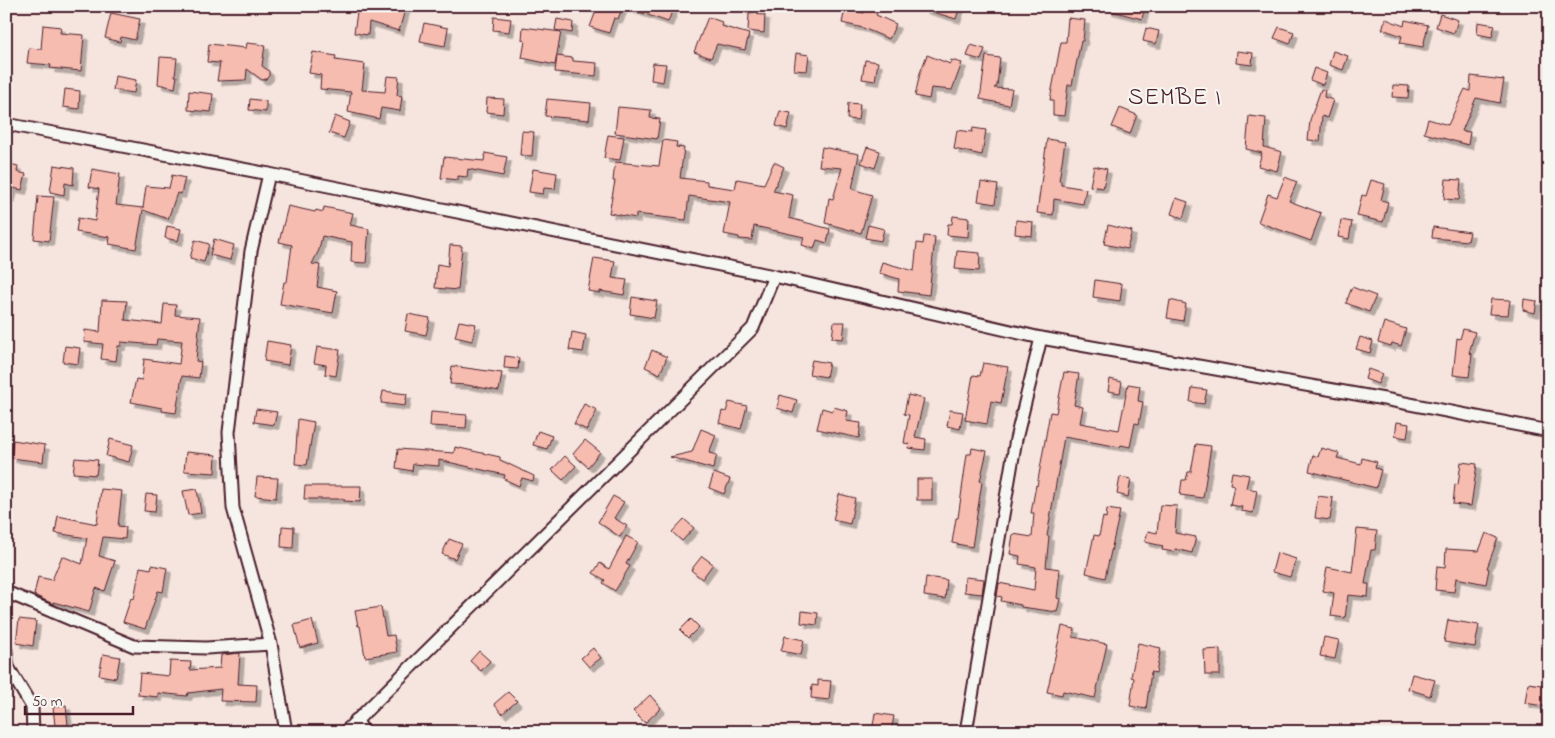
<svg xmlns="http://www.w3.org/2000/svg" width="1555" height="738" font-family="'Indie Flower',sans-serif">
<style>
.building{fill:#f7bcb0;stroke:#4a1f2b;filter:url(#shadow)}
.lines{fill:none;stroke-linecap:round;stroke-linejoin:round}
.minor-casing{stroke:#4a1f2b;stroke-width:15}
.minor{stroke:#f6f6f2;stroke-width:11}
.labels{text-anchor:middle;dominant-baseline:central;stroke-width:4;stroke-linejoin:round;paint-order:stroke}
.neighbourhood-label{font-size:24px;letter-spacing:1px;fill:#4a1f2b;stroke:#f6f6f2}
</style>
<defs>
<filter id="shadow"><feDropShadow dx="4.5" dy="4.5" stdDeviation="0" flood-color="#0004"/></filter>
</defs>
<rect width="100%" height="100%" fill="#f6e5de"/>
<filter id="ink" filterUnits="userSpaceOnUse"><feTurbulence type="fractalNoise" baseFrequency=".02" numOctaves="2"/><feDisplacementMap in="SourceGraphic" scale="10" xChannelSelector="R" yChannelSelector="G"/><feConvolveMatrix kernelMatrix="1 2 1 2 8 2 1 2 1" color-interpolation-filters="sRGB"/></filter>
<g filter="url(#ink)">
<!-- building -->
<g class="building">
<polygon points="365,6 406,6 399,31 369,22 368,35 354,33 357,12 364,12"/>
<polygon points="587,6 623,6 618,19 614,18 609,33 590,27 596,11 587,8"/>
<polygon points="628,6 674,6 668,22 628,8"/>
<polygon points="923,6 960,6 956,19 923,9"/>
<polygon points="1109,6 1145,6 1142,19 1108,10"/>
<polygon points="866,8 877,13 876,15 896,24 889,39 863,28 842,23 845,9 864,13"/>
<polygon points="111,13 140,19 135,40 121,37 120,42 105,38"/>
<polygon points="749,14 765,15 764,33 748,31"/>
<polygon points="1440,14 1458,20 1454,33 1436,27"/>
<polygon points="494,17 511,19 509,32 493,30"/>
<polygon points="708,17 722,22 721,26 749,34 745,50 717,44 711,58 694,52"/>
<polygon points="1068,18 1085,20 1083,41 1081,41 1072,85 1068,85 1064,116 1053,115 1053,100 1050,100 1061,42 1066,42"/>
<polygon points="557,19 573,22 572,33 555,30"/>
<polygon points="1386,19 1404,26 1405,20 1428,25 1423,47 1400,43 1402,36 1382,29"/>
<polygon points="1478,22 1495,25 1492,37 1477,34"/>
<polygon points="424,23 448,28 445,46 420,41"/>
<polygon points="43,25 61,27 60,33 84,35 81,71 50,68 51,65 27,63 29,48 41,49"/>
<polygon points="523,27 561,32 555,65 522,58 525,41 522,40"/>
<polygon points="1279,27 1294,32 1290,44 1274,38"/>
<polygon points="1146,28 1159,31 1156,44 1143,41"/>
<polygon points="247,43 265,45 262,66 269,71 269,76 266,79 262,80 247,69 246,80 217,81 220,63 207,62 209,44 246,48"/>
<polygon points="971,45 985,49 981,60 967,56"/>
<polygon points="1237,51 1253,53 1252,65 1236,63"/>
<polygon points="1333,51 1348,56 1343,70 1329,65"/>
<polygon points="313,52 336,56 335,60 365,64 362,90 385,92 387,76 399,77 397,95 402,96 400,111 381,108 379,119 348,112 351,92 320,89 321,75 309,73"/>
<polygon points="796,53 809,55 807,71 794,70"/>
<polygon points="927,55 950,64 951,60 962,63 952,90 931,88 929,99 915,96 920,73"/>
<polygon points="557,56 573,58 573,61 597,63 596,76 555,72"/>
<polygon points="986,56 1000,58 997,86 994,88 1012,89 1009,105 980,99"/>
<polygon points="160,57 177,58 175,76 177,76 175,88 158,84"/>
<polygon points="865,60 878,62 875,81 862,79"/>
<polygon points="653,63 666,64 663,82 651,80"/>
<polygon points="1314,68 1327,73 1323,85 1310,80"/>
<polygon points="115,76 136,80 134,93 113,90"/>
<polygon points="1471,76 1504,80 1500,103 1476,98 1462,131 1470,132 1468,145 1424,133 1428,119 1448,125 1465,89 1470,91"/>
<polygon points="1393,85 1409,86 1408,98 1392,97"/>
<polygon points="65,89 80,91 79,109 63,107"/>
<polygon points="1321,89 1325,90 1324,97 1333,100 1327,118 1322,116 1320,141 1308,140 1310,120"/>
<polygon points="189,91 213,94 211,112 188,110"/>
<polygon points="487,98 504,99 503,114 486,112"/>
<polygon points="250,99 266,101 266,112 249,110"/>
<polygon points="547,99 591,103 589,120 545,116"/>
<polygon points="848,103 860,104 858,120 847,119"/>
<polygon points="618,107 651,110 650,118 660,119 657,139 615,133"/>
<polygon points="1120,108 1137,115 1130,134 1112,127"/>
<polygon points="780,111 791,113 787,129 776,126"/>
<polygon points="335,116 350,122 344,138 329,133"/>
<polygon points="1249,116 1266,118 1264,147 1282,152 1277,171 1258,166 1262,153 1246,149"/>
<polygon points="973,128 986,130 982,155 954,149 957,130 972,132"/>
<polygon points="522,131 534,132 532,156 520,155"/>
<polygon points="608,135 624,137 620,160 604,158"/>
<polygon points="1047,139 1065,142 1059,181 1061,181 1061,185 1086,189 1083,204 1054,199 1053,215 1037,213"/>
<polygon points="663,140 677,142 676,147 684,148 680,178 707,181 707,185 735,189 737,179 764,184 774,162 784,167 773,191 793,195 789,218 830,229 827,243 817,240 814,249 802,245 804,237 754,226 752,240 739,239 739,237 724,234 730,202 689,196 686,220 636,214 636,218 609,213 615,181 613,181 615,162 659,166"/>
<polygon points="822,147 859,154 852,189 872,195 861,233 825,223 829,198 833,199 842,168 819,166"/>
<polygon points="867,147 880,151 875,168 861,163"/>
<polygon points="485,153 507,157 503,176 468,169 467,177 458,176 458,180 441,178 444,157 484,161"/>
<polygon points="6,163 18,166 17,172 26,174 22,190 13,188 10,198 6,198"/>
<polygon points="54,165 74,168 73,185 65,183 64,195 50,192"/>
<polygon points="1094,166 1107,169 1103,188 1090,186"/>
<polygon points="92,169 120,174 116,205 143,208 146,186 169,188 172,175 185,178 181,194 177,193 168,219 143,210 136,249 109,244 110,237 76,232 78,218 95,221 99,189 89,187"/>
<polygon points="533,169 557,173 555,189 544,188 543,194 529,192"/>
<polygon points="1285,177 1297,182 1289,201 1321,213 1311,241 1258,222 1268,194 1277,197"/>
<polygon points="1446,179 1461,180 1459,200 1444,199"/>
<polygon points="1371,180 1385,184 1381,200 1388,202 1383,222 1357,216 1362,195 1366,196"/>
<polygon points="981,182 998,185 995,204 978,201"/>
<polygon points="38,196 54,197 49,241 34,239"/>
<polygon points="1176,198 1188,202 1183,218 1171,214"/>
<polygon points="288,206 315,212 316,210 323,212 324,207 353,213 350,225 369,229 366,263 351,262 352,242 322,236 319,250 312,264 320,265 317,287 337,291 333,313 280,304 284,282 287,282 292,245 279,242"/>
<polygon points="953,216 969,218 968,237 947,235 948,224 952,224"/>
<polygon points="1016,220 1033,222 1032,236 1015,234"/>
<polygon points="1341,220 1352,222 1349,239 1338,237"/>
<polygon points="868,225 884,229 881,241 865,238"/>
<polygon points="1108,225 1132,231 1127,249 1104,244"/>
<polygon points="167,226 181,229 178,241 165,238"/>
<polygon points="1433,227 1470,232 1468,241 1432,238"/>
<polygon points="924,236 935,237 929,295 898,291 899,279 879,273 882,262 914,271 917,243 923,244"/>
<polygon points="214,239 234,245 230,260 210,255"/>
<polygon points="195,240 209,244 204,262 190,258"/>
<polygon points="450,245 462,246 458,290 435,288 437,264 448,266"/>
<polygon points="957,251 980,253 979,271 955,269"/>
<polygon points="594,258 615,261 612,278 627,280 624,295 600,291 600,293 588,291"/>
<polygon points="1095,280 1122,284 1120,301 1093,297"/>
<polygon points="1352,287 1376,296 1369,312 1346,303"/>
<polygon points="632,297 657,301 654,318 630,314"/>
<polygon points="1491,299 1510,300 1508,315 1489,314"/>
<polygon points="1524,299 1537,301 1535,313 1523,310"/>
<polygon points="102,300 127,301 125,320 162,324 164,304 176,305 175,315 200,317 196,361 201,362 199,378 182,376 176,413 162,411 162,408 131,402 136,379 142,380 144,359 179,364 182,341 157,339 156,345 121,342 121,346 118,346 116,361 101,359 103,344 84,342 85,330 100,332"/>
<polygon points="1170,300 1186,304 1183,321 1167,318"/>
<polygon points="408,314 430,318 426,335 405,331"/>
<polygon points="459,321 476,324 472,341 455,337"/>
<polygon points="834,322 845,322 843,339 832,338"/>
<polygon points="1384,322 1406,329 1401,346 1392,343 1391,346 1378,342"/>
<polygon points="1463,329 1475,332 1469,353 1472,354 1469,377 1453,375 1457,338 1460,339"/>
<polygon points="572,332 586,335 583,352 569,350"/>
<polygon points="1360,337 1373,341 1370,353 1356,349"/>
<polygon points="267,341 291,345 288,365 264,361"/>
<polygon points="65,346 80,348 78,364 63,362"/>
<polygon points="317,347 340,350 336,376 325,374 326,365 314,363"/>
<polygon points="652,350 667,357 660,374 645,367"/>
<polygon points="505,356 519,358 518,369 504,368"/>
<polygon points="812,360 829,363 826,377 809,374"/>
<polygon points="983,363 1008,367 1001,403 991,401 987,424 965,420 973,375 980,376"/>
<polygon points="452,366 502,373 499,391 467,385 450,384"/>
<polygon points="1368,369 1382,374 1378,384 1365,379"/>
<polygon points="1064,372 1079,374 1074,405 1083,407 1080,423 1119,430 1128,384 1140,386 1138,401 1143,402 1139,424 1135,423 1130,447 1121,445 1120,447 1064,437 1047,536 1049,536 1046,567 1060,569 1057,598 1060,599 1057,612 1021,607 1021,605 1001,601 1002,597 997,596 999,583 1034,590 1036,567 1019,564 1020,556 1010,554 1013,534 1032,537 1034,513 1031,513 1036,485 1037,486 1050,412 1056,413"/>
<polygon points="1110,379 1122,382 1120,393 1108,391"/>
<polygon points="1192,388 1207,390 1204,404 1190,402"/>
<polygon points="383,391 407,394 405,406 381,403"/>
<polygon points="780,395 797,400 793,413 777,408"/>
<polygon points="908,395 924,399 915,437 926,439 925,450 908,448 909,444 904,443 909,415 904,414"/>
<polygon points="729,402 747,406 741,429 719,423 722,411 726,412"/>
<polygon points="584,404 597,410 587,430 574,424"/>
<polygon points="834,407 848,411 846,421 861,423 859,438 817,429 822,408 832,411"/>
<polygon points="256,409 277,412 274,425 254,422"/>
<polygon points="950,410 963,412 960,429 947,426"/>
<polygon points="431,412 467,415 466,428 430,426"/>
<polygon points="298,419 314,422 307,465 295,464"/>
<polygon points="1397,422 1409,424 1407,438 1395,436"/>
<polygon points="701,429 716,435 709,453 717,455 713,469 670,457 692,452"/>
<polygon points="538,431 552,436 547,449 533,445"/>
<polygon points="110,439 133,445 129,462 106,456"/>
<polygon points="13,440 45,445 43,462 11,458"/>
<polygon points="585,440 600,452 588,467 573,454"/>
<polygon points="1196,444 1211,446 1203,498 1180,495 1182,480 1186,480 1188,472 1191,472"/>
<polygon points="455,447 500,457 500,460 534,476 533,481 522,478 519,486 504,479 505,475 439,460 439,466 413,464 412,471 396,468 398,449 454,453"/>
<polygon points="972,448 987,451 980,481 982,482 972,547 952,543 956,518 958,518 967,454 971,454"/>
<polygon points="1321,448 1339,453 1337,458 1361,464 1362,458 1377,462 1375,468 1381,470 1376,488 1309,471 1313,455 1318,457"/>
<polygon points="186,452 216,455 215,473 184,471"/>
<polygon points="565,456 576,466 563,480 552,470"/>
<polygon points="75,458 98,460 96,475 73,473"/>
<polygon points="1461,462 1477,464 1471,506 1453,504 1455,484 1458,485"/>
<polygon points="1232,472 1249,475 1246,488 1257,490 1253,513 1241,511 1242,507 1230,505 1234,485 1230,484"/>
<polygon points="714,473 730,479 724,494 709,488"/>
<polygon points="257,477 278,478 276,498 255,496"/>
<polygon points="1120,477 1131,479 1128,497 1117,494"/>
<rect x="917" y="479" width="15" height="21"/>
<polygon points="305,486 361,486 360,502 344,501 344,499 304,499"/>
<polygon points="101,489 122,491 118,526 126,527 125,539 103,537 99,556 115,561 105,591 96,588 89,612 53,602 53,604 34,595 38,577 52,580 62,556 82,564 87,538 55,533 58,516 97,524"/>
<polygon points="197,489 201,513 188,515 183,491"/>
<polygon points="146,494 157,495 155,512 144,511"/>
<polygon points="839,494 855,498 850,524 833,520"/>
<polygon points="613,496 624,502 614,518 627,526 620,537 598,522"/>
<polygon points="1318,496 1333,498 1330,520 1315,518"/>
<polygon points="1160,505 1177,506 1175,533 1196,537 1192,553 1175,549 1174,552 1162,550 1163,546 1145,542 1148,531 1157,533"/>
<polygon points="1107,509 1120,511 1105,578 1086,573 1094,535 1099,536 1103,517 1106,518"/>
<polygon points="684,519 694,528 682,541 672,532"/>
<polygon points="282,526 294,527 293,548 281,547"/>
<polygon points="1357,529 1377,531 1375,550 1371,550 1365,584 1369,584 1368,597 1348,595 1345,618 1331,616 1334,593 1323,591 1327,567 1352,572"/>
<polygon points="1486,533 1498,538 1487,568 1489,569 1486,584 1456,578 1454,592 1435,590 1437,566 1445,567 1446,549 1479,551"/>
<polygon points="626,536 638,542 626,564 630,566 615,591 603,583 605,580 593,573 600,563 609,569"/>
<polygon points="449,539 462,544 455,559 442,554"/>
<polygon points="1277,553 1296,559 1290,577 1272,572"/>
<polygon points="702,556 713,564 702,579 691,570"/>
<polygon points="152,565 167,568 163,592 158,591 145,629 123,622 131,598 134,599 140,567 151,569"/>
<polygon points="926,577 947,580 945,599 924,596"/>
<polygon points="965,577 984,579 982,594 964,592"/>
<polygon points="381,607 386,636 394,635 397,652 365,657 360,626 358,626 355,611"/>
<polygon points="802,611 818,613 817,625 801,623"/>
<polygon points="19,619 36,621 33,646 16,643"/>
<polygon points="691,619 699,627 688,638 680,630"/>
<polygon points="312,620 318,643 300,648 294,625"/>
<polygon points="1448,620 1479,625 1475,647 1444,642"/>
<polygon points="1062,626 1075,629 1073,637 1107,644 1095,698 1063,691 1062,695 1047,692"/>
<polygon points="785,636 804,640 801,655 781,651"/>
<polygon points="1324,637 1339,640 1335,659 1320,656"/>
<polygon points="1138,643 1161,648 1156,673 1151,672 1146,709 1130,706 1134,678 1131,677"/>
<polygon points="593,648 601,658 589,667 581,658"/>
<polygon points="1220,649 1220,675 1205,675 1204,650"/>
<polygon points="479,651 490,661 481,671 470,661"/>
<polygon points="240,653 238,684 257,685 256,702 220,701 221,689 188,693 187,696 158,693 158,697 138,695 140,673 169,676 170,661 191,662 190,670 220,668 221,655"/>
<polygon points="103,654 120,657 116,678 99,675"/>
<polygon points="1412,674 1435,680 1430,696 1408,689"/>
<polygon points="818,680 831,681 829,700 811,698 812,685 818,686"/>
<polygon points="1528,683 1549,686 1549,707 1525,703"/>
<polygon points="508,692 517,701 502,714 494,704"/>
<polygon points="650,695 661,708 645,723 633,711"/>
<polygon points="66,705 68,725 55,726 53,707"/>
<polygon points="875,713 894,716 891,732 872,732"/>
</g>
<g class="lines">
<defs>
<g id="minor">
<polyline points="6,124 269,174 774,276 1041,338 1384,399 1549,431"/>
<polyline points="269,174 251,251 229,432 233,508 271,644 286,732"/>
<polyline points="6,592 134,646 206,648 271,644"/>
<polyline points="6,650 8,667 32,707 33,732"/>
<polyline points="356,720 364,732"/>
<polyline points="345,732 753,328 774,276"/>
<polyline points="966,732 1016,439 1041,338"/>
</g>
</defs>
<!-- minor casing -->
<use href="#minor" class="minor-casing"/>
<!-- minor -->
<use href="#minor" class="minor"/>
</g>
</g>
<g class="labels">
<!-- neighbourhood labels -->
<g class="neighbourhood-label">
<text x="1175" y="98">SEMBE I</text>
</g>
</g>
<!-- margin -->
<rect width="1555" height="738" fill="none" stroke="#f6f6f2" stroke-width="25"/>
<rect x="12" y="12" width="1530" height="713" fill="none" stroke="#4a1f2b" stroke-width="2" filter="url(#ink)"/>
<!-- scale -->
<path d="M25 706v8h108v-8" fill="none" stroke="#4a1f2b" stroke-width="2.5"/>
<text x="32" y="706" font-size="15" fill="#4a1f2b" stroke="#f6f6f2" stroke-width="4" paint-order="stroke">50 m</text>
</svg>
